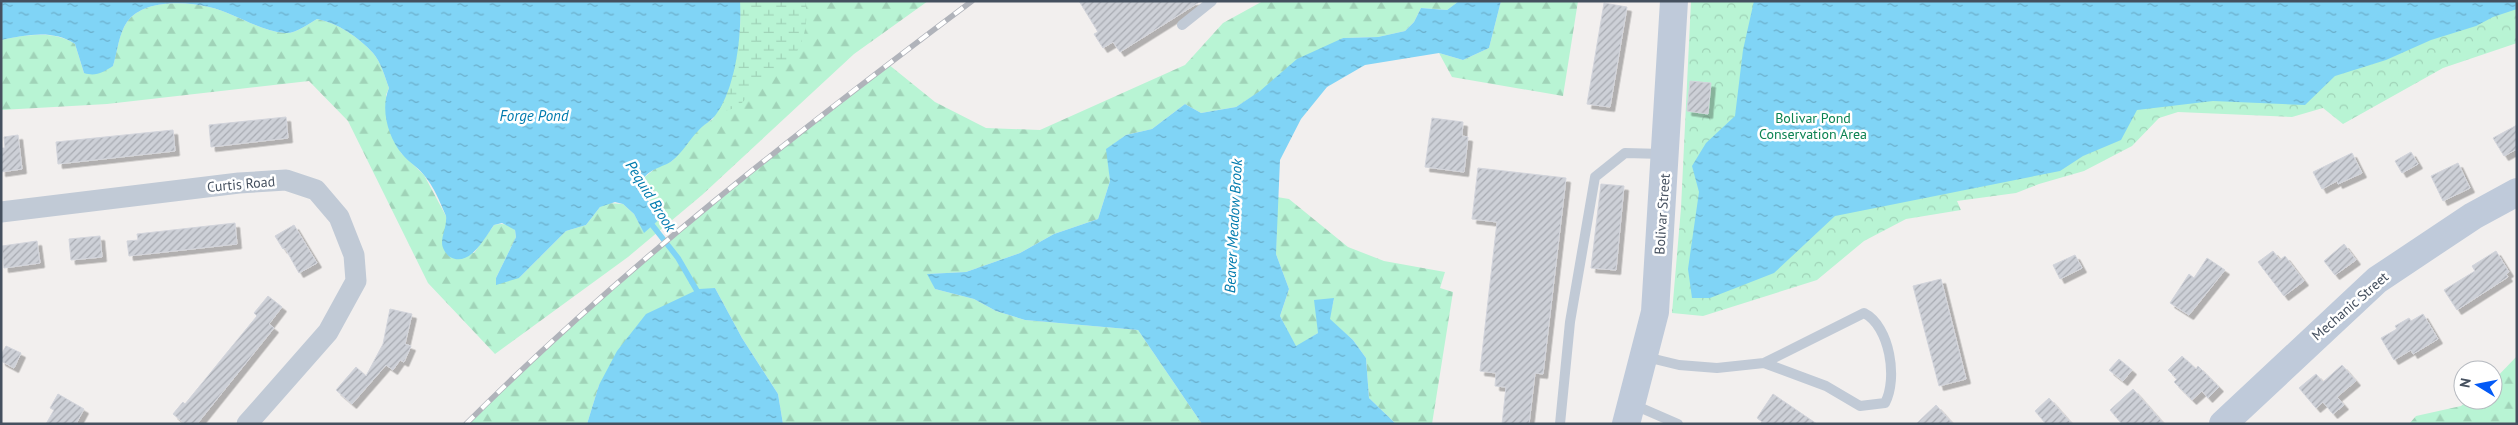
<svg xmlns="http://www.w3.org/2000/svg" width="2518" height="425" font-family="'PT Sans',sans-serif">
<style>
.forest{fill:url(#forest-firs)}
.wetland{fill:url(#wetland-marsh)}
.park{fill:url(#park-crowns)}
.water{fill:url(#water-ripples)}
.lines{fill:none;stroke-linecap:round;stroke-linejoin:round}
.stream{stroke:#80d4f6;stroke-width:5.5}
.building{fill:url(#building-hatch);stroke:#d2d4db;filter:url(#shadow)}
.lane{stroke:#c1cad6;stroke-width:10}
.street{stroke:#c1cad6;stroke-width:21}
.secondary{stroke:#bfcada;stroke-width:28}
.rail-casing{stroke:#b0b3ba;stroke-width:5.5}
.rail{stroke:#fff;stroke-width:4;stroke-dasharray:11;stroke-linecap:butt}
.labels{text-anchor:middle;dominant-baseline:central;stroke-width:5;stroke-linejoin:round;paint-order:stroke}
.park-label{font-size:14px;fill:#0c8352;stroke:#fff}
.street-label{font-size:14px;fill:#45505f;stroke:#fff}
.water-label{font-size:15px;font-style:italic;fill:#017bae;stroke:#fff}
</style>
<defs>
<pattern id="forest-firs" width="22" height="20" patternUnits="userSpaceOnUse" patternTransform="scale(1.25)"><rect width="22" height="20" fill="#b8f4d4"/><path d="M5 1l3.5 6h-7zM16 11l3.5 6h-7z" fill="#a0d3b8"/></pattern>
<pattern id="wetland-marsh" width="20" height="14" patternUnits="userSpaceOnUse" patternTransform="scale(1.25)"><rect width="20" height="14" fill="#b8f4d4"/><path d="M1 5h8M5 5V1M11 12h8M15 12V8" fill="none" stroke="#a0d3b8"/></pattern>
<pattern id="park-crowns" width="20" height="18" patternUnits="userSpaceOnUse" patternTransform="scale(1.25)"><rect width="20" height="18" fill="#b8f4d4"/><path d="M2 6a3 3 0 1 1 6 0M12 15a3 3 0 1 1 6 0" fill="none" stroke="#a0d3b8"/></pattern>
<pattern id="water-ripples" width="26" height="14" patternUnits="userSpaceOnUse" patternTransform="scale(1.25)"><rect width="26" height="14" fill="#80d4f6"/><path d="M2 4q2-2 4 0t4 0M15 11q2-2 4 0t4 0" fill="none" stroke="#6baeca"/></pattern>
<pattern id="building-hatch" width="6" height="6" patternUnits="userSpaceOnUse" patternTransform="scale(1.25)"><rect width="6" height="6" fill="#cdd0d7"/><path d="M-1 1l2-2M0 6l6-6M5 7l2-2" fill="none" stroke="#a8abb2"/></pattern>
<filter id="shadow"><feDropShadow dx="4.5" dy="4.5" stdDeviation="0" flood-color="#0004"/></filter>
</defs>
<rect width="100%" height="100%" fill="#f2efee"/>
<!-- forest -->
<g class="forest">
<path d="M 740,1 L 928,1 L 854,54 L 702,195 L 628,257 L 495,354 L 428,283 L 348,121 L 309,81 L 107,104 L 1,110 L 1,40 C 26,35 53,30 75,44 L 84,73 L 113,66 C 117,52 119,33 127,22 C 143,0 183,1 209,7 C 235,13 259,31 285,33 C 296,34 308,24 317,19 C 338,23 358,37 373,53 C 381,62 385,77 389,88 L 386,95 L 401,153 L 424,175 L 446,216 L 447,223 L 442,244 L 474,253 L 494,225 C 503,223 508,224 515,230 L 516,237 L 496,278 L 519,278 L 566,231 L 586,225 L 600,207 L 607,203 L 623,204 L 634,214 L 644,232 L 662,217 L 644,193 L 642,185 L 645,177 L 657,167 L 672,161 L 699,128 L 713,119 L 741,28 Z"/>
<polygon points="1263,1 1459,1 1447,10 1421,8 1414,22 1405,31 1378,37 1343,38 1236,107 1201,113 1185,104 1152,129 1126,135 1107,149 1110,181 1098,219 1054,234 1020,253 966,272 928,274 935,289 974,299 996,311 1025,320 1138,330 1202,424 783,424 778,394 742,338 715,288 599,385 587,424 466,424 589,308 659,248 888,64 935,102 986,128 1040,130 1185,65 1223,23"/>
<polygon points="1501,1 1578,1 1563,96 1452,77 1439,53 1463,60 1489,48"/>
<polygon points="1277,197 1289,199 1348,247 1384,261 1445,272 1440,288 1453,292 1432,424 1396,424 1369,398 1366,358 1353,340 1329,319 1334,299 1318,333 1296,347 1280,316 1289,289 1276,254"/>
<polygon points="2517,356 2517,424 2409,424 2416,416 2461,406 2468,400 2493,400 2493,381"/>
</g>
<!-- wetland -->
<path class="wetland" d="M 740,1 L 805,1 C 810,28 801,55 780,71 C 775,74 768,75 763,79 C 743,96 748,108 718,112 C 736,81 742,36 740,1 Z"/>
<!-- park -->
<polygon class="park" points="1691,1 2517,1 2517,43 2443,68 2343,124 2323,108 2292,117 2178,112 2159,118 2132,146 2084,171 2039,184 2016,193 1957,201 1961,210 1906,219 1864,241 1817,280 1703,316 1672,313 1681,208"/>
<!-- water -->
<g class="water">
<path d="M 1,1 L 740,1 C 742,33 736,86 717,113 C 712,121 704,124 698,131 C 689,140 683,152 673,160 C 664,168 643,169 642,185 C 641,196 656,209 662,217 L 644,233 L 634,214 L 623,204 L 615,202 L 600,207 L 586,225 L 566,231 L 519,278 L 496,285 L 496,278 L 516,237 L 515,230 L 502,223 L 494,225 C 485,237 470,268 450,257 C 446,254 442,248 442,243 C 442,234 447,226 446,216 C 440,202 434,187 424,175 C 418,167 408,162 402,154 C 388,137 380,109 389,88 C 385,77 381,62 373,53 C 358,37 338,23 317,19 C 308,24 296,34 285,33 C 259,31 235,13 209,7 C 183,1 143,0 127,22 C 119,33 117,53 113,66 C 103,72 96,77 84,73 L 75,44 C 53,29 26,35 1,40 Z"/>
<polygon points="1459,1 1501,1 1489,48 1463,60 1439,53 1365,65 1327,87 1301,119 1280,160 1276,254 1289,289 1280,316 1296,346 1318,333 1314,300 1334,298 1330,319 1353,340 1366,358 1369,398 1396,424 1202,424 1138,330 1025,320 996,311 974,299 935,289 927,274 966,272 1020,253 1054,234 1098,219 1110,181 1106,149 1126,135 1152,129 1185,104 1201,113 1236,107 1260,91 1297,59 1343,38 1378,37 1405,31 1414,22 1421,8 1447,10"/>
<polygon points="1754,1 2517,1 2517,9 2493,17 2476,26 2431,40 2386,60 2335,76 2305,105 2213,101 2137,110 2121,140 2083,156 2060,171 1835,216 1774,273 1710,298 1692,298 1688,269 1699,192 1692,166 1706,143 1735,116 1743,50"/>
<polygon points="715,288 742,338 778,394 783,424 587,424 599,385 617,351 646,314 699,289"/>
</g>
<g class="lines">
<!-- stream -->
<polyline class="stream" points="649,221 678,258 700,296"/>
</g>
<!-- building -->
<g class="building">
<polygon points="1079,1 1201,1 1120,52 1113,42 1103,48 1094,34 1098,32"/>
<polygon points="1604,3 1627,7 1610,107 1587,104"/>
<polygon points="1690,81 1711,83 1708,114 1687,111"/>
<polygon points="286,117 288,138 211,147 209,125"/>
<polygon points="1432,118 1463,122 1462,136 1468,137 1464,172 1425,167"/>
<polygon points="2517,125 2517,149 2504,156 2493,138"/>
<polygon points="173,130 175,151 58,164 56,142"/>
<polygon points="18,135 22,169 1,172 1,148 5,148 4,137"/>
<polygon points="2411,152 2418,164 2402,173 2395,161"/>
<polygon points="2352,153 2362,173 2338,184 2337,181 2322,189 2313,172"/>
<polygon points="2458,163 2470,188 2443,201 2431,176"/>
<polygon points="1478,168 1566,178 1543,374 1535,373 1529,424 1502,424 1506,387 1495,386 1496,373 1480,371 1497,222 1472,219"/>
<polygon points="1601,184 1624,186 1616,270 1591,268"/>
<polygon points="235,223 237,244 129,256 127,241 138,240 137,234"/>
<polygon points="294,225 317,263 299,273 285,248 283,249 275,236"/>
<polygon points="100,236 102,257 71,260 69,239"/>
<polygon points="37,241 40,263 4,268 2,246"/>
<polygon points="2344,244 2356,260 2335,275 2324,261"/>
<polygon points="2273,251 2280,260 2285,256 2304,281 2284,296 2258,262"/>
<polygon points="2496,251 2509,272 2506,274 2508,277 2457,310 2444,290 2475,271 2472,266"/>
<polygon points="2075,255 2082,268 2060,279 2053,265"/>
<polygon points="2207,258 2225,270 2189,315 2170,303 2189,274 2194,278"/>
<polygon points="1941,279 1966,379 1939,386 1913,286"/>
<polygon points="268,296 282,307 269,324 274,328 197,424 185,424 173,414 183,402 185,404 238,339 257,316 254,313"/>
<polygon points="390,309 412,314 405,344 411,346 404,362 400,360 393,370 386,365 352,404 336,390 356,367 366,376 383,344"/>
<polygon points="2423,314 2438,339 2413,354 2411,350 2394,360 2381,338 2397,329 2395,326 2409,318 2411,321"/>
<polygon points="6,346 21,353 14,368 1,361 1,355"/>
<polygon points="2182,356 2196,369 2198,366 2219,387 2208,398 2202,391 2192,400 2174,382 2177,379 2168,370"/>
<polygon points="2119,359 2132,370 2123,381 2109,370"/>
<polygon points="2342,365 2356,381 2337,397 2344,405 2333,414 2323,402 2316,408 2299,388 2316,374 2323,382"/>
<polygon points="2133,389 2164,424 2122,424 2110,410"/>
<polygon points="58,394 84,409 76,424 46,424 54,410 50,408"/>
<polygon points="1773,394 1817,424 1765,424 1757,418"/>
<polygon points="2049,398 2072,424 2046,424 2035,411"/>
<polygon points="1936,405 1953,424 1916,424"/>
</g>
<g class="lines">
<!-- lane -->
<g class="lane">
<polyline points="1182,25 1212,1"/>
<path d="M 1646,357 L 1679,365 L 1717,368 L 1764,363 L 1864,313 C 1890,326 1898,379 1885,403 L 1860,406 L 1826,386 L 1764,363"/>
<polyline points="1632,404 1678,424"/>
<polyline points="1560,424 1570,322 1595,177 1625,153 1663,154"/>
</g>
<!-- street -->
<polyline class="street" points="1,212 239,183 286,180 316,190 339,217 354,255 356,281 328,332 247,424"/>
<!-- secondary -->
<g class="secondary">
<polyline points="1626,424 1655,312 1674,1"/>
<polyline points="2223,424 2377,280 2473,216 2517,192"/>
</g>
<defs>
<path id="rail" d="M 466,424 C 622,268 796,133 972,1"/>
</defs>
<!-- rail casing -->
<use href="#rail" class="rail-casing"/>
<!-- rail -->
<use href="#rail" class="rail"/>
</g>
<g class="labels">
<!-- park labels -->
<g class="park-label">
<text x="1813" y="118">Bolivar Pond<tspan x="1813" dy="16">Conservation Area</tspan></text>
</g>
<!-- street labels -->
<g class="street-label">
<text transform="translate(241 184) rotate(-5)">Curtis Road</text>
<text transform="translate(1662 214) rotate(-86)">Bolivar Street</text>
<text transform="translate(2350 306) rotate(-41)">Mechanic Street</text>
</g>
<!-- water labels -->
<g class="water-label">
<text x="534" y="115">Forge Pond</text>
<text transform="translate(651 196) rotate(58)">Pequid Brook</text>
<text transform="translate(1233 226) rotate(-87)">Beaver Meadow Brook</text>
</g>
</g>
<!-- border -->
<rect width="2518" height="425" fill="none" stroke="#45505f" stroke-width="5"/>
<!-- north arrow -->
<g transform="translate(2478 385) rotate(280)"><circle r="24" fill="#ffffff" stroke="#b5b9bf"/>
<path d="M0-4L9 19L0 12L-9 19Z" fill="#045af6"/>
<text y="-8" font-size="14" font-weight="bold" text-anchor="middle" fill="#45505f">N</text>
</g>
</svg>
